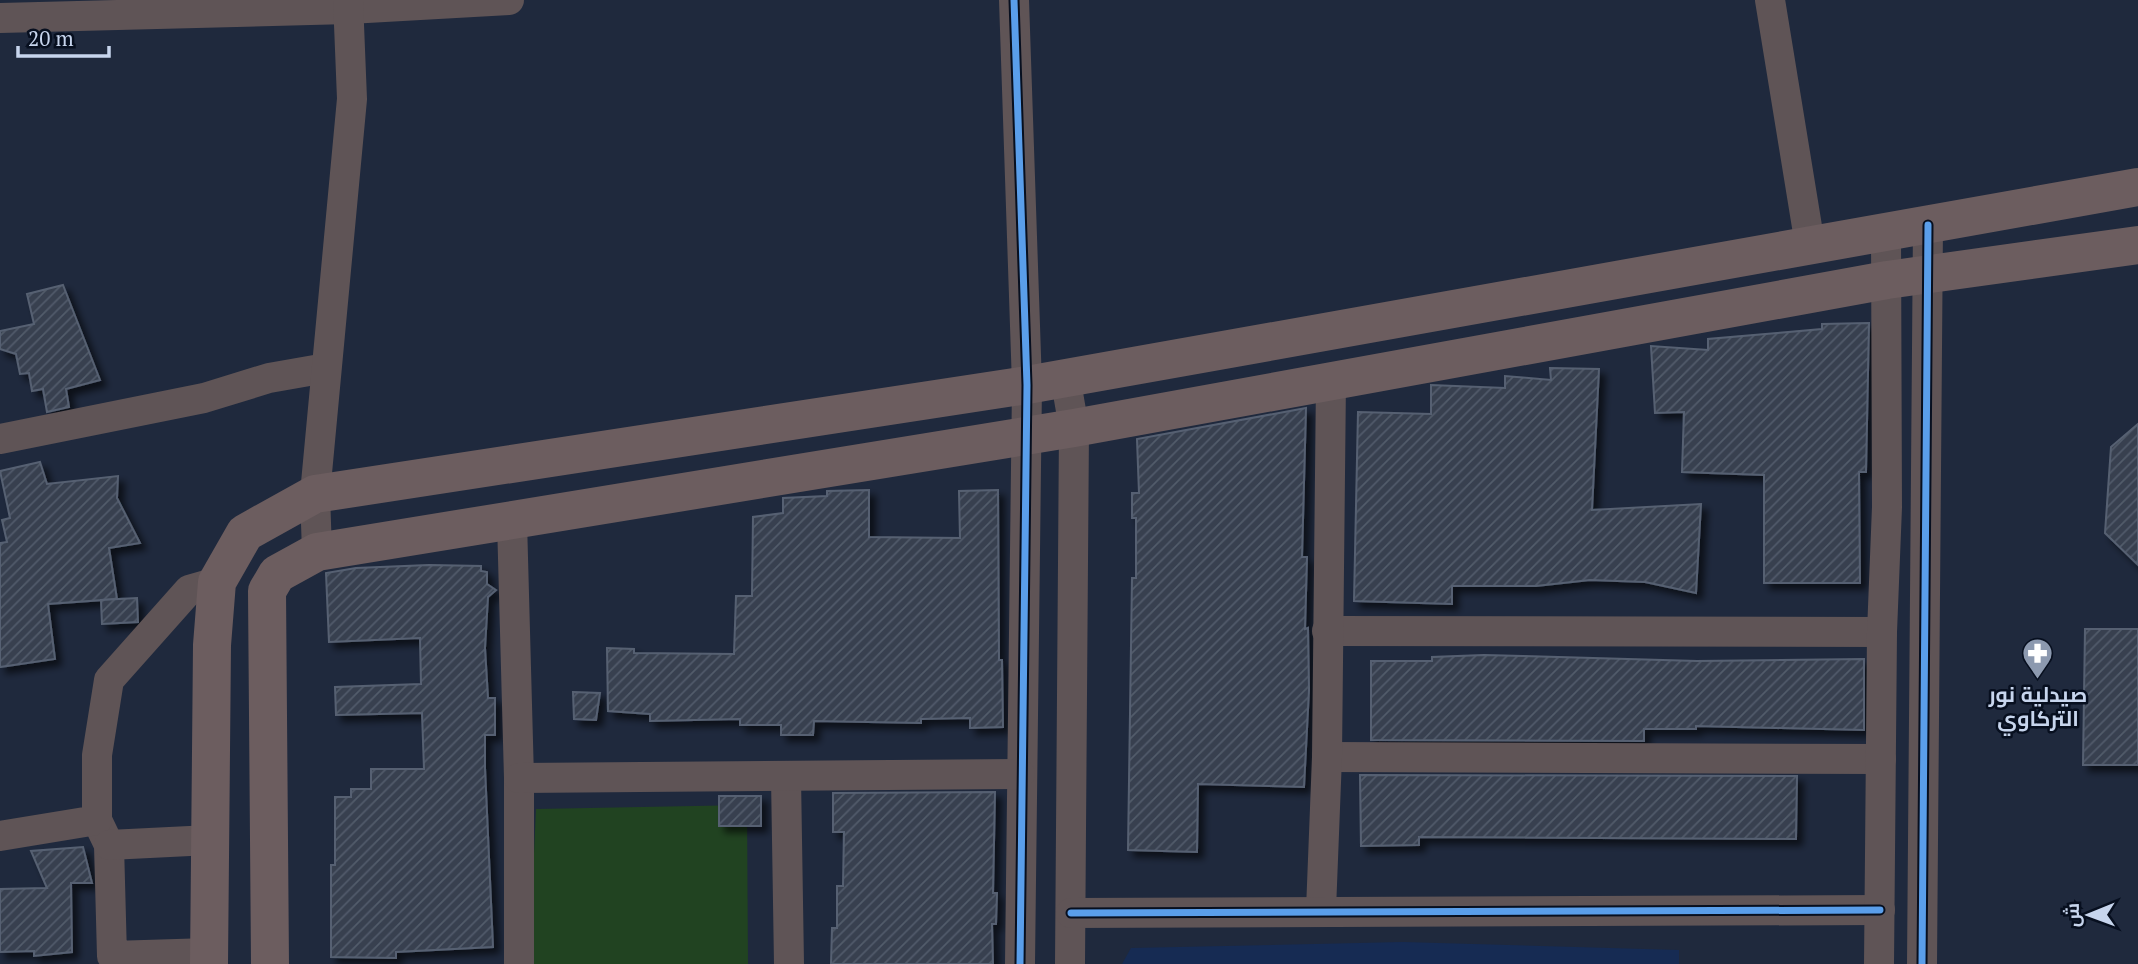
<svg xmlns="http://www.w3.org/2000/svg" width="2138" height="964" font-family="'PT Serif',Cairo,serif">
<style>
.built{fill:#162b53}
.park{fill:#214321}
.building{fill:url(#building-hatch);stroke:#576172;stroke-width:2;filter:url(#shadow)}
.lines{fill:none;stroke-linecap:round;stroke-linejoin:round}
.street{stroke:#5f5456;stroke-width:30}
.secondary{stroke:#6c5d5f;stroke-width:38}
.cycleway-casing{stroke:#070f1f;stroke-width:11}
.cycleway{stroke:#5a9eea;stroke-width:7}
.labels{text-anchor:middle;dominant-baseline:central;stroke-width:5;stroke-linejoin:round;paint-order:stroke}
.poi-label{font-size:21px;font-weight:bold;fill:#c7d5ed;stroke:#070f1f}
</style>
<defs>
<pattern id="building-hatch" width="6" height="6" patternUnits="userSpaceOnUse" patternTransform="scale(1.75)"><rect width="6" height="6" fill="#374050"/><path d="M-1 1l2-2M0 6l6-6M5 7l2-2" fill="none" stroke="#525b6a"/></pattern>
<filter id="shadow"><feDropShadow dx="6" dy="6" stdDeviation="3.5" flood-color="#0009"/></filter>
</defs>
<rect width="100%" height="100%" fill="#1f293d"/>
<!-- built -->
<polygon class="built" points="1403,942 1679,950 1679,964 1122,964 1131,948"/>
<!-- park -->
<polygon class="park" points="747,805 748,964 529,964 536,809"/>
<!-- building -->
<g class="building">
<polygon points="63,285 100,380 66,389 69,407 47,412 43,389 32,391 29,373 20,374 16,354 0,349 0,331 34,324 27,294"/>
<polygon points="1869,323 1866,472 1859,472 1860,583 1764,583 1764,475 1682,472 1684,412 1655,413 1651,346 1708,350 1708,339 1822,329 1822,324"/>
<polygon points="1550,368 1599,369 1592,510 1701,504 1696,593 1645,582 1590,580 1536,586 1452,586 1452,604 1354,601 1358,412 1431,414 1431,385 1505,388 1505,376 1551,380"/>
<polygon points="1306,408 1302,557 1307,557 1305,629 1308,628 1309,690 1304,787 1198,784 1197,852 1128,850 1132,578 1136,578 1136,518 1132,518 1132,493 1139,493 1137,439"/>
<polygon points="2138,424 2138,565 2105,533 2111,447"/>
<polygon points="40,462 47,484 118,476 117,498 140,543 109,548 117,599 48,604 55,659 0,667 0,543 7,542 2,520 10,518 0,471"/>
<polygon points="869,490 869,537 960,538 959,491 998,490 999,660 1002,660 1003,727 970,728 970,718 921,719 921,723 814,721 813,735 781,735 781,725 740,725 740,719 650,721 650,714 608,711 607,648 634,649 634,653 734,654 736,596 752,596 753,517 783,513 783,498 827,496 827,491"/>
<polygon points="429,565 481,566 481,571 487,572 487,584 496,590 488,597 485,648 488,698 495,698 495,735 485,735 485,768 493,947 396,952 396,958 331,957 331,865 335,865 335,797 351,797 351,789 371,789 371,769 424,769 422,713 336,715 335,687 421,684 420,638 329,642 326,573 356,568"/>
<polygon points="137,598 138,622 102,624 101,600"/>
<polygon points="2085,629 2138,629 2138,765 2083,765"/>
<polygon points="1484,655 1697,661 1864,659 1864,730 1696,726 1696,729 1644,729 1644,741 1371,740 1371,661 1432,661 1432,657"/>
<polygon points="573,692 600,693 596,720 574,719"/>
<polygon points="1360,775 1797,776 1796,839 1419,837 1419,845 1361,846"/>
<polygon points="995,792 993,893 997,893 996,924 992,924 993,964 831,964 832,928 837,928 837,886 843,886 844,832 833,832 833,793"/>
<rect x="719" y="796" width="42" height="30"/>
<polygon points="83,847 92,883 71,883 72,952 34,956 34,951 0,952 0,889 47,888 31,851"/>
</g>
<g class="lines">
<!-- street -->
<g class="street">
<polyline points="1014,0 1027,385 1020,964"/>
<polyline points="1770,0 1810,245"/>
<polyline points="0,18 349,9 509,0"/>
<polyline points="1065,376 1074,428 1070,964"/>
<polyline points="0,439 204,398 269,378 326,368"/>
<polyline points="512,521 519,778 519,964"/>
<polyline points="317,552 315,494 352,99 348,0"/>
<polyline points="1327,631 1882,632"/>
<polyline points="1327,757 1881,759"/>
<polyline points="786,777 789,964"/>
<polyline points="519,778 1020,774"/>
<polyline points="97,820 109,845 112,956 209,953"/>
<polyline points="0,836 97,820 97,755 109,680 189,590 217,582"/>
<polyline points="109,845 210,840"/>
<polyline points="1321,910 1327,757 1331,380"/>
<polyline points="1071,913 1880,910"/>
<polyline points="1879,964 1882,632 1887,507 1886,232"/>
<polyline points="1922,964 1928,225"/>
</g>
<!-- secondary -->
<g class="secondary">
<polyline points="209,964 212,645 217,582 245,533 315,494 1027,385 2138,187"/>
<polyline points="270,964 267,591 277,574 317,552 1074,428 1887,280 2138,245"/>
</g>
<defs>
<g id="cycleway">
<polyline points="1014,0 1027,385 1020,964"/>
<polyline points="1071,913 1880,910"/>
<polyline points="1922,964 1928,225"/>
</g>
</defs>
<!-- cycleway casing -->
<use href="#cycleway" class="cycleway-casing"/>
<!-- cycleway -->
<use href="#cycleway" class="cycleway"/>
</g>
<!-- icons -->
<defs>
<symbol id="pharmacy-pin" viewBox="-11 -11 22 30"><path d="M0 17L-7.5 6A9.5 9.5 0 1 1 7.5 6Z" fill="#8c99af" stroke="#070f1f"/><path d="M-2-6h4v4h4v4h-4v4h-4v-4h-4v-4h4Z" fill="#fff"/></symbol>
</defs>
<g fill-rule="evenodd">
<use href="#pharmacy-pin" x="2020" y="636" width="35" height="47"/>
</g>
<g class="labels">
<!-- poi labels -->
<g class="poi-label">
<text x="2038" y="694">صيدلية نور<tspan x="2038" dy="24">التركاوي</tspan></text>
</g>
</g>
<!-- north arrow -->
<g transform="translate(2089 915) rotate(269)" stroke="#070f1f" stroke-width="5" paint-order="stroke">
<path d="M0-5L12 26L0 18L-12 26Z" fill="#c7d5ed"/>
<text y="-10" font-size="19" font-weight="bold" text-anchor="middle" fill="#c7d5ed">ش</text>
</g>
<!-- scale -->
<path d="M18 46v10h91v-10" fill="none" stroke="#c7d5ed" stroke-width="3.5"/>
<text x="28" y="46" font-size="21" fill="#c7d5ed" stroke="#070f1f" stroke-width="5" paint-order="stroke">20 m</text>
</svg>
